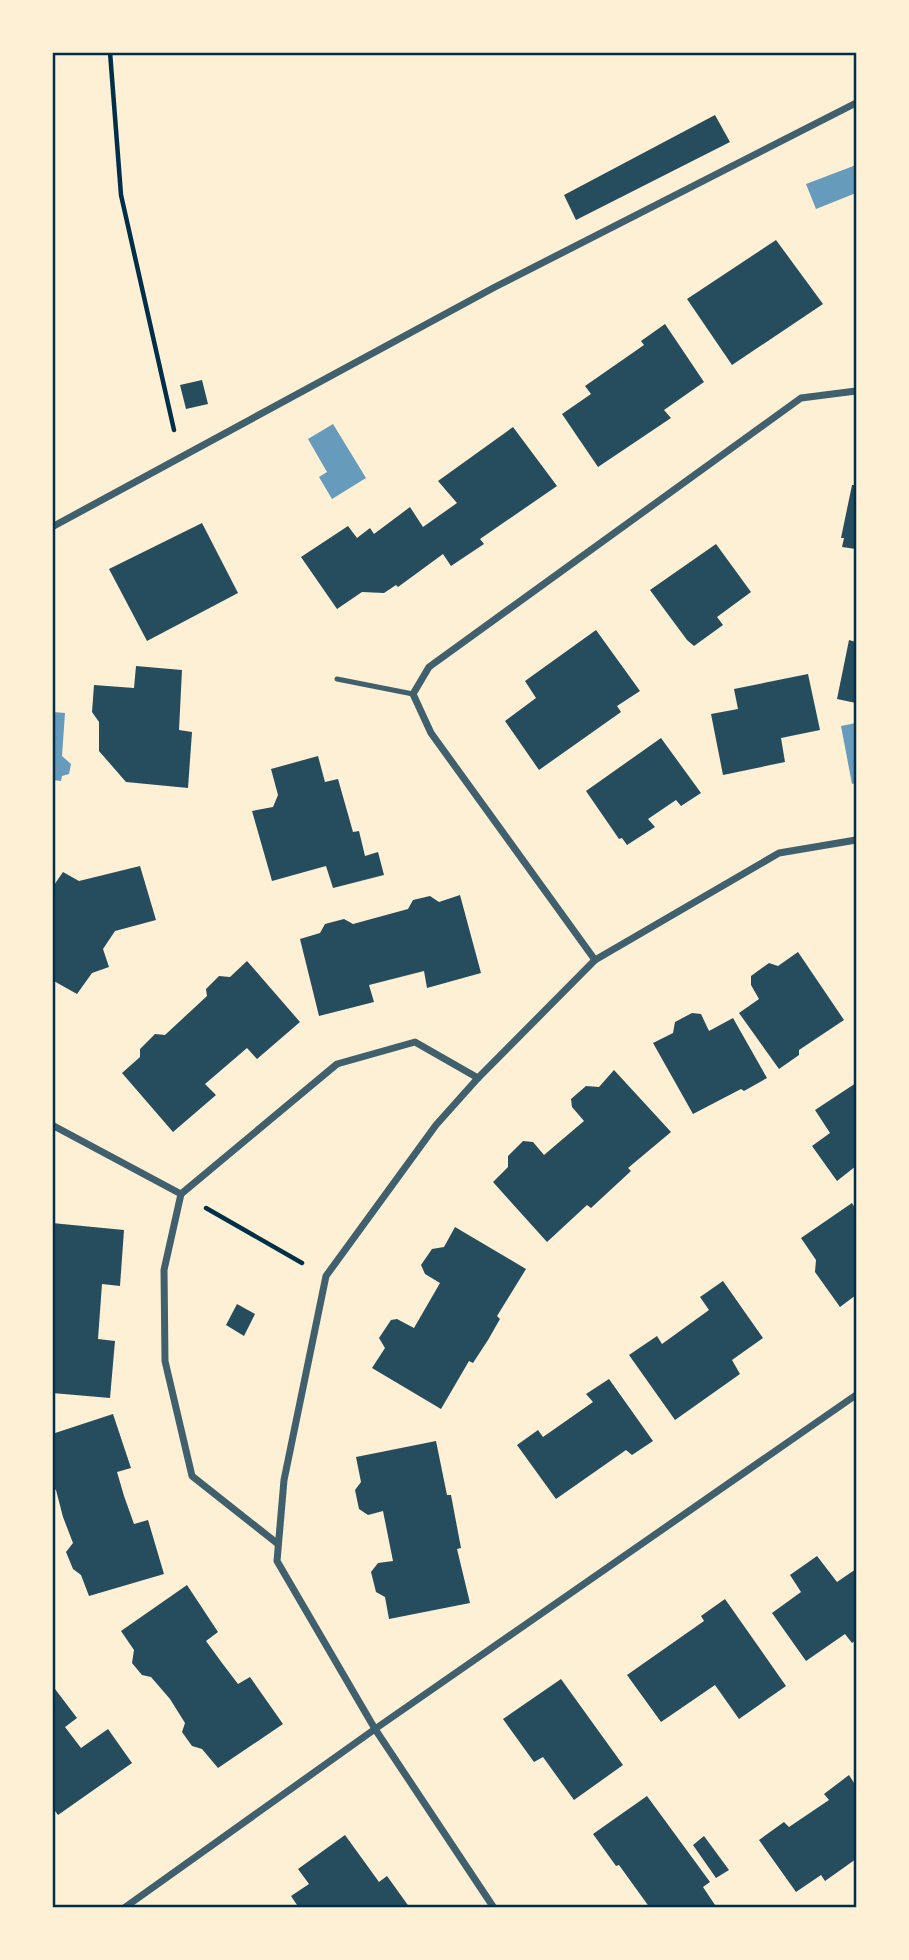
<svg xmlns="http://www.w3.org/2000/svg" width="909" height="1960" font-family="'PT Serif',serif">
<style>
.water{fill:#669bbc}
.building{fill:#264d5e}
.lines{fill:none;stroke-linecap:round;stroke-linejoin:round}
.path{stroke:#003049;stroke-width:4.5}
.service{stroke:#3f606c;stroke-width:5}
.minor{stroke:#3f606c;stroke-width:7}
.neatline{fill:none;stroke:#003049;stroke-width:2.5}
</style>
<rect width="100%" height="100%" fill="#fdf0d5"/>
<!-- water -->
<g class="water">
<polygon points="856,165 856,193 816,209 806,184"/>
<polygon points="333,424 366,478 332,499 319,477 327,472 308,439"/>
<polygon points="53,712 65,713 62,756 71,764 69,774 62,776 61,781 53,780"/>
<polygon points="856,723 856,783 852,784 841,726"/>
</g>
<!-- building -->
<g class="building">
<polygon points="715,115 730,142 576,220 564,195"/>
<polygon points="776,240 823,304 732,365 687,299"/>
<polygon points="665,324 704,382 664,410 671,418 598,467 562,414 591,394 585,386 644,345 641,341"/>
<polygon points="202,380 208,404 186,409 180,385"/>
<polygon points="513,427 557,486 480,539 484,544 451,566 443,554 398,587 396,585 384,593 362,592 337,609 301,557 348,526 357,538 370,528 374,534 410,507 423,527 457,503 438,481"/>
<polygon points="852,485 856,485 856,549 842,547 844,538 841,538"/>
<polygon points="202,523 238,593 147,641 109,569"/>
<polygon points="716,544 751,592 717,617 723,625 694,646 687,640 650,590"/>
<polygon points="596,630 640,691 617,706 621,712 539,770 505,721 536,698 525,681"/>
<polygon points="849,640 856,642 856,703 837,699"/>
<polygon points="136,666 182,670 179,730 192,732 188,788 126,782 99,751 99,722 92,712 94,685 134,688"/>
<polygon points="808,674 820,730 781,738 785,762 723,775 711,714 738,709 734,689"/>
<polygon points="661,738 701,793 681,806 676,800 648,819 655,827 627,845 622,838 619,839 586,791"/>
<polygon points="318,756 325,782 338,779 353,832 359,831 365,856 378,852 384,875 333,888 326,866 272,881 252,811 273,807 278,795 271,769"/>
<polygon points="140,866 156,920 115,931 103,949 109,967 92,973 77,994 52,980 52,888 63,872 79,881"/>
<polygon points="460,895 481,973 427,988 424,971 369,985 374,1002 319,1016 300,939 320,933 325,924 344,919 353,924 408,909 413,900 430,896 439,902"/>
<polygon points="798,952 844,1020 799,1050 799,1055 779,1069 739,1013 759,999 751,985 751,976 769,963 778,966"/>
<polygon points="247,961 300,1022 257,1059 247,1048 205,1084 216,1095 173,1132 122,1073 140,1057 140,1049 155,1034 165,1035 207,996 206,989 219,976 230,977"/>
<polygon points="692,1013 701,1014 709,1031 733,1018 767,1078 744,1091 741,1089 693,1114 653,1043 673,1033 675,1022"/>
<polygon points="614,1070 671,1132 628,1168 631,1171 591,1208 587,1205 547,1242 493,1182 508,1167 508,1156 523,1141 533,1142 544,1155 584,1121 572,1107 571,1099 586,1086 599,1087"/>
<polygon points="856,1083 856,1166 837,1181 812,1146 830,1133 815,1110"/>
<polygon points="852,1203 856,1210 856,1295 840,1307 815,1272 816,1260 801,1238"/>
<polygon points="52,1223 124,1230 120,1286 102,1284 98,1339 115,1341 110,1398 52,1393"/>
<polygon points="455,1227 526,1269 497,1316 500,1319 488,1340 473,1363 469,1361 441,1409 372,1368 385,1348 379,1338 391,1320 397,1319 414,1328 440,1283 425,1274 421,1265 432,1249 444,1247"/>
<polygon points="723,1281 763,1338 732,1360 740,1374 675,1420 629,1355 657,1336 662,1344 709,1310 700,1297"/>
<polygon points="237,1304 255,1314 244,1336 226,1325"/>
<polygon points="609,1379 653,1441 632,1455 626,1450 556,1499 517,1445 538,1430 543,1437 593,1402 586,1394"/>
<polygon points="113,1414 131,1468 117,1472 124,1496 134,1524 148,1520 164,1574 89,1596 81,1575 73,1569 66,1552 73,1543 63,1517 56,1490 52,1488 52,1434"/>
<polygon points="436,1441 447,1495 451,1495 461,1548 457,1549 470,1603 389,1619 385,1597 376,1592 371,1572 378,1563 393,1561 383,1511 368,1515 359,1509 355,1490 361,1482 356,1457"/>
<polygon points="817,1556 837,1582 856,1569 856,1640 852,1643 845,1634 806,1661 772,1613 801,1592 790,1575"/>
<polygon points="187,1585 218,1632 206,1641 222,1663 238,1684 250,1677 283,1724 218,1768 202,1749 192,1746 182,1732 185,1723 170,1699 151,1677 142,1675 132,1663 134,1650 121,1631"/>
<polygon points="725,1599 786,1686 739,1719 715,1685 661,1722 627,1675 704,1621 701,1616"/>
<polygon points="561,1679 623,1765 574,1800 543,1757 534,1762 503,1719"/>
<polygon points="52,1685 77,1718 65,1727 81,1748 108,1729 132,1763 58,1815 52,1807"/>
<polygon points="849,1775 856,1786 856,1859 825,1881 821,1875 796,1892 759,1840 784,1822 789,1827 829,1800 824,1794"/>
<polygon points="647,1796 710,1882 703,1887 717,1908 650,1908 619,1865 616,1866 593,1834"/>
<polygon points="345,1835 379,1882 387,1876 410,1908 299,1908 291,1896 309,1884 298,1869"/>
<polygon points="704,1836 729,1870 716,1878 693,1845"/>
</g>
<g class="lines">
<!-- path -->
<g class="path">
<polyline points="110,52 121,195 174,430"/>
<polyline points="206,1208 302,1263"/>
</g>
<!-- service -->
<polyline class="service" points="337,679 413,694"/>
<!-- minor -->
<g class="minor">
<polyline points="52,527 495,287 856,103"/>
<polyline points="595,960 431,733 413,694 429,667 801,398 856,391"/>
<polyline points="52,1125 181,1194"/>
<polyline points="278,1544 192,1476 165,1361 164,1270 181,1194 337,1064 415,1042 478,1078"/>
<polyline points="124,1908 375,1729 277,1561 284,1480 326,1276 436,1125 478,1078 595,960 779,853 856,840"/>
<polyline points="494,1908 375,1729 856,1395"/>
</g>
</g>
<!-- border -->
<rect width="909" height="1960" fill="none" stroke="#fdf0d5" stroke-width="108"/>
<rect x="54" y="54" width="801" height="1852" class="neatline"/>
</svg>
